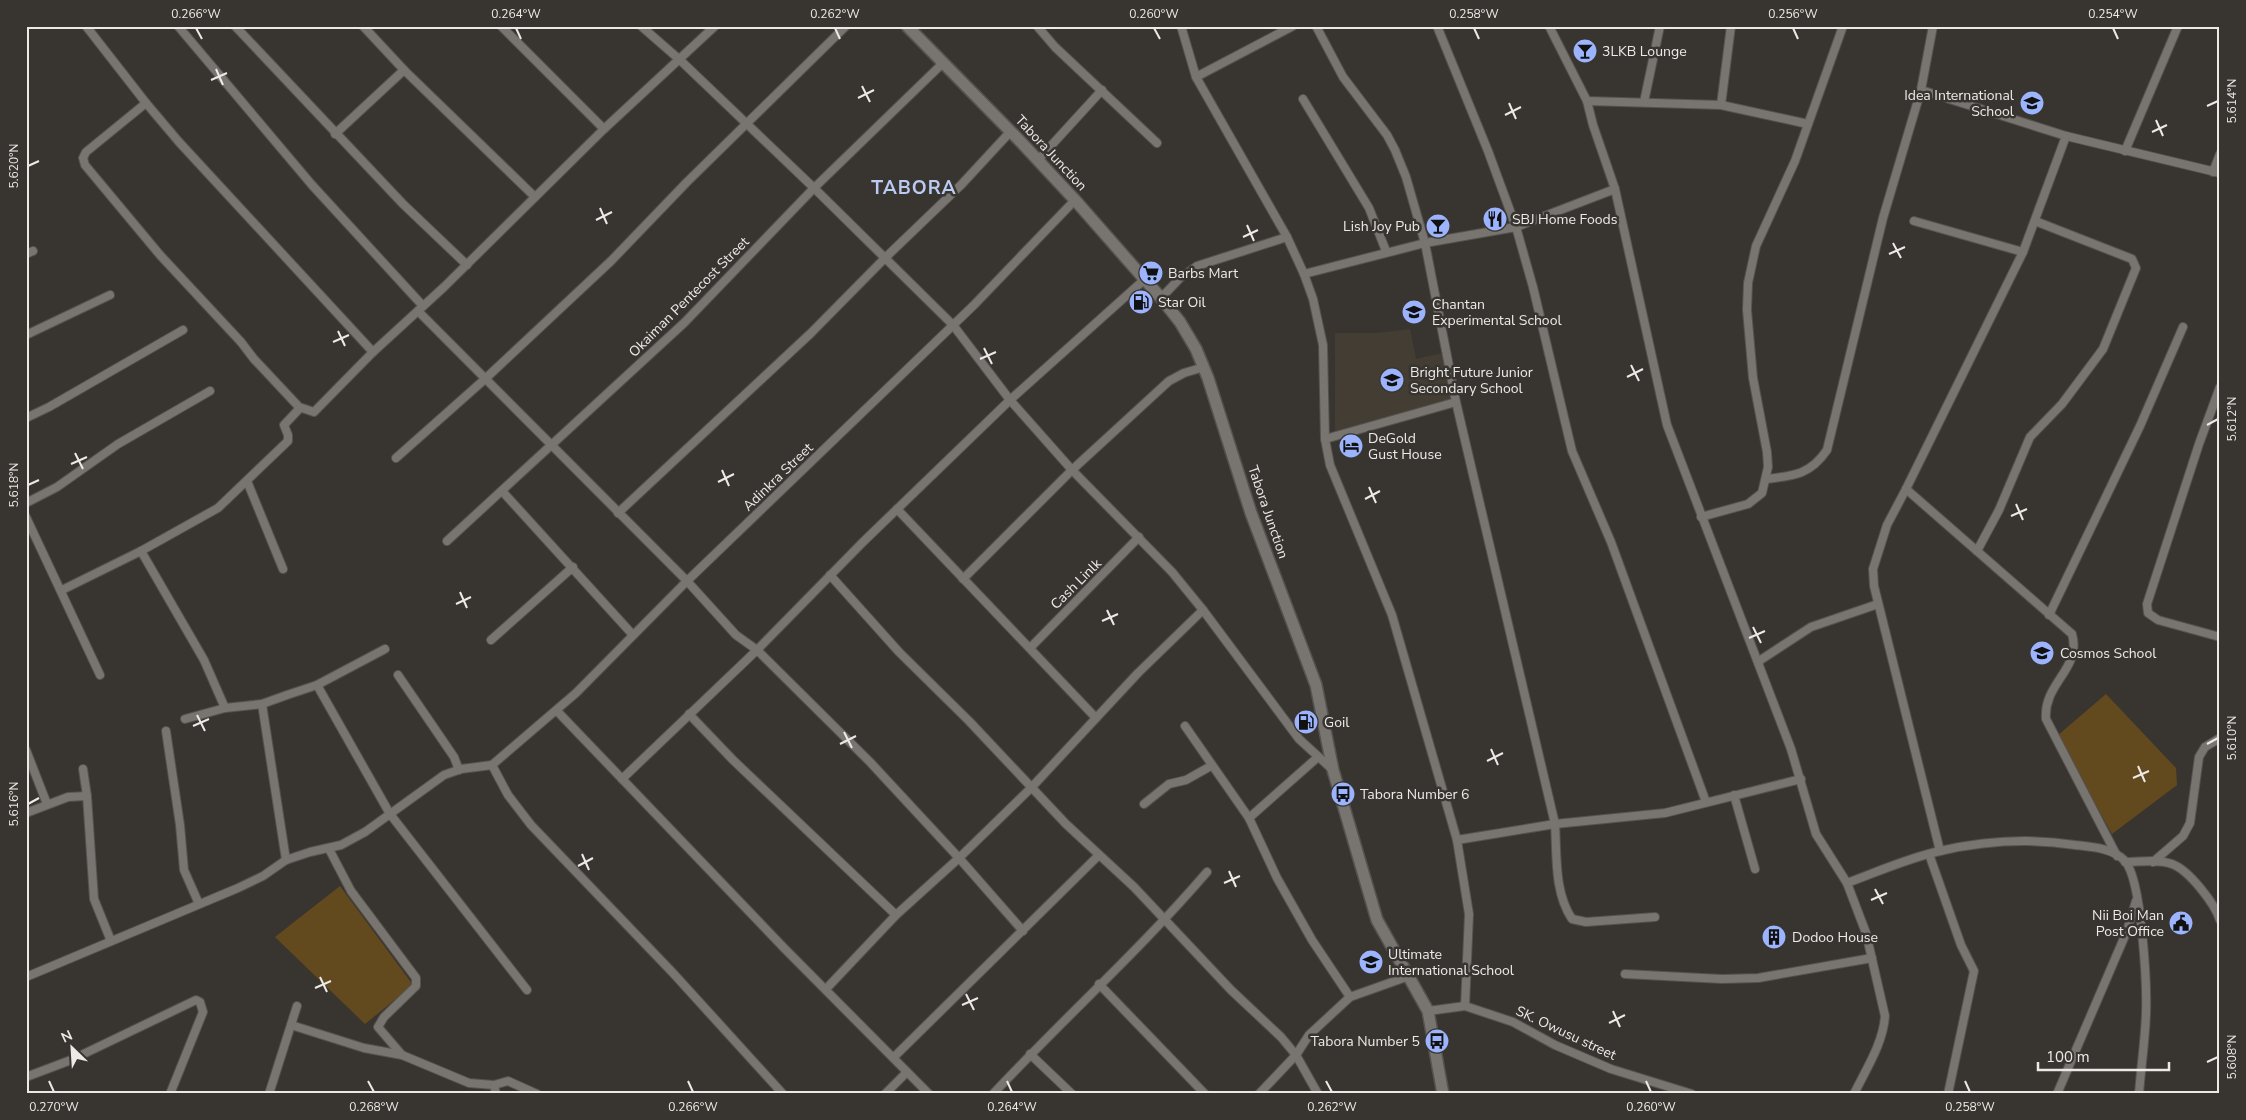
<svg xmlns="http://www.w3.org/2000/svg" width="2246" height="1120" font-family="'Nunito Sans',sans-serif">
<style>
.built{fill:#443d33}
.pitch{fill:#63491e}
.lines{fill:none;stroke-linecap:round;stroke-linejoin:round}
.street-casing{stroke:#54524f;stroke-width:10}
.secondary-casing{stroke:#54524f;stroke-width:14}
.street{stroke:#78746f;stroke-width:8}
.secondary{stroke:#78746f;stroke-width:11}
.ticks{fill:none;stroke:#eceae7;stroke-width:2}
.labels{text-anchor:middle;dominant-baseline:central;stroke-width:5;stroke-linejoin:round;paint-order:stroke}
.poi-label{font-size:14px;fill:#eceae7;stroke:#383531;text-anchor:start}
.street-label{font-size:14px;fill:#eceae7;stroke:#383531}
.district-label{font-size:19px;font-weight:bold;letter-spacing:1px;fill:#bbcaf3;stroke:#383531}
.neatline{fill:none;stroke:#eceae7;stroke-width:2}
.ticks-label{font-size:12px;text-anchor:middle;fill:#eceae7}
</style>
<rect width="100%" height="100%" fill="#383531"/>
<!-- built -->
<polygon class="built" points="1410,329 1416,359 1443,353 1453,401 1335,433 1335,333 1378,333"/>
<!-- pitch -->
<g class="pitch">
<polygon points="2106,694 2176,768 2177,785 2112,834 2057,736"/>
<polygon points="340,886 413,985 365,1024 275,937"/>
</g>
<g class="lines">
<defs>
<g id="street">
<polyline points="86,26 146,103 179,142 373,352"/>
<polyline points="178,26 312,185 423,306"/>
<polyline points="235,26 403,204 467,265"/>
<polyline points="363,26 404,70 535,197"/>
<polyline points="501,26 604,129"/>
<polyline points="641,26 680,60 814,188 953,325 1010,400 1072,470 1172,572 1203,610 1299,739 1333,770"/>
<polyline points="1037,26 1055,47 1157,143"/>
<polyline points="1181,26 1196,77 1287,237 1304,274 1313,299 1323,345 1325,439 1330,465 1392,615 1457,840"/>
<polyline points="1437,26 1488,151 1516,227 1533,287 1572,451 1611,542 1706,802"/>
<path d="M 1549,26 L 1587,101 L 1593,125 L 1615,189 L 1667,425 L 1791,749 L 1816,834 L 1847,883 L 1866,933 L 1885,1016 C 1883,1044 1866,1069 1854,1094"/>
<polyline points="1933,26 1921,90 2066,136 2220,173"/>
<polyline points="1196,77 1293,26"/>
<polyline points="1303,99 1369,208 1386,251"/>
<polyline points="1587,101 1721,105 1808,124"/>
<polyline points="1644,102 1660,26"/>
<polyline points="146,103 86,152 83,158 85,165 160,255 241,342 254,359 299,407 314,412 373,352 444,287 604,129 715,26"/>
<polyline points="1721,105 1731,26"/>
<polyline points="335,134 404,70"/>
<polyline points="2125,151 2178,26"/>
<polyline points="1038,160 1102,90"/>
<polyline points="2213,172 2220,154"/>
<path d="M 1615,189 L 1516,227 L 1425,243 L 1456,402 L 1555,824 C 1557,856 1554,892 1572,919 L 1586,922 L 1655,917"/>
<polyline points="1914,221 2023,252"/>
<polyline points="26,254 33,251"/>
<polyline points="1304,274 1425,243 1406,177 1395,150 1387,135 1343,77 1316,26"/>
<polyline points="1161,298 1180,278 1197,266 1287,237"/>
<polyline points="418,311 687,581 736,635 757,650 870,762 959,858 1023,931"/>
<polyline points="26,335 110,295"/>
<polyline points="2220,387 2199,444 2147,604 2148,613 2158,620 2220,637"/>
<polyline points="26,418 49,407 183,330"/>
<polyline points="1325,439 1456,402"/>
<polyline points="396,458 485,379 611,261 687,182 846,26"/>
<path d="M 1766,479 C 1793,476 1810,475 1827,450 L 1883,218 L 1921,90"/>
<polyline points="247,481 283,569"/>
<path d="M 1906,489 L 2072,634 C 2082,669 2043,683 2046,719 L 2117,856"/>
<polyline points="502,491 633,635"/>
<polyline points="26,503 57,487 118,444 210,391"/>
<polyline points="897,509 1096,718"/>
<polyline points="618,513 811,333 885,258 961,185 1011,131"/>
<polyline points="26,517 100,675"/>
<polyline points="1701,517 1748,504 1762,493 1768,467 1767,452 1753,378 1747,310 1748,283 1756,246 1795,161 1843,26"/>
<polyline points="447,541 684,323 814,188 943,63"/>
<polyline points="141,551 204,660 225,708"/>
<polyline points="1977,551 1999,510 2030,437 2062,404 2103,349 2136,268 2132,259 2035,221"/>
<polyline points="830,575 899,652 969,721 1066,824 1134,887 1231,990 1281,1037 1296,1055 1318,1094"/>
<polyline points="963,579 1072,470 1169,381 1184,373 1204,367"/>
<polyline points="62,590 141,551 218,508 288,441 288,435 284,425 300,408"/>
<polyline points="2049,615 2140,426 2183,327"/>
<polyline points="491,640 573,567"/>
<polyline points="1030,648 1139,537"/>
<polyline points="1759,661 1811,627 1878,604"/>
<polyline points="398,675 454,757 459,770"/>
<polyline points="317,685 390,814 527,990"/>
<polyline points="262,704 286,860"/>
<polyline points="557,711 785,949 929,1094"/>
<polyline points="689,714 733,760 896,915"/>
<polyline points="185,719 225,708 262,704 287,695 317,685 385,649"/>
<polyline points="1185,726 1249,818 1277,878 1312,940 1350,997"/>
<polyline points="166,731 180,825 184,870 199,904"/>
<polyline points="26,750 47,804"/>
<polyline points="492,765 576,693 687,581 974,305 1075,200"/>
<polyline points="492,765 508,795 531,825 673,973 783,1094"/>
<polyline points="83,769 87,796 94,899 111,941"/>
<polyline points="622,779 757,650 863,542 1010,400 1145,279"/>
<polyline points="1734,795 1755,869"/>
<polyline points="1144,804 1169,784 1186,780 1211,766"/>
<polyline points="26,813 68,797 87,796"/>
<polyline points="1249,818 1318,757"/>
<polyline points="329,849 351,891 416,978 416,986 384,1017 378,1027 402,1055"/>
<polyline points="1940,851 1874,586 1873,569 1887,525 1906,489 2023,252 2066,136"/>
<polyline points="1929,854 1961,945 1974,971 1948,1094"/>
<path d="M 2125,862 C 2140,862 2159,859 2172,864 C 2189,870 2215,904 2220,920"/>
<polyline points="2153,862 2183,836 2190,823 2199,757 2205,747 2220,738"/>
<path d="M 1847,883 C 1877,872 1908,858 1940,851 C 1984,841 2031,838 2075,845 C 2092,847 2113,848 2125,861 C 2142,880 2147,987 2146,1014 C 2145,1041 2141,1067 2139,1094"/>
<polyline points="1625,974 1722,979 1758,978 1872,958"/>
<polyline points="26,977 238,888 263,876 286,860 310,852 341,845 365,832 444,775 461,769 492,765"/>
<polyline points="1099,984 1205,1094"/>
<polyline points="826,989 896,915 959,858 1031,788 1138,673 1203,610"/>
<polyline points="1465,1006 1469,914 1457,840 1555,824 1665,813 1801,779"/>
<polyline points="1428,1011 1465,1006 1513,1022 1555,1045 1611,1069 1692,1094"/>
<polyline points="291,1025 364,1048 402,1055 469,1083 494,1085 496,1094"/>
<polyline points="1030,1054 1072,1094"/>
<polyline points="894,1057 1099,855"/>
<polyline points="26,1077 71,1060 196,1000 200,1002 203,1012 170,1094"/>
<polyline points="494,1085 508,1081 537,1094"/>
<polyline points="269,1094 297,1006"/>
<polyline points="885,1094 907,1072"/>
<path d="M 993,1094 C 1063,1019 1140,950 1207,872"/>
<polyline points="1259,1094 1296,1055 1309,1035 1350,997 1409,976"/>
<polyline points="2057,1094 2127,931 2136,901"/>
</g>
<polyline id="secondary" points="907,26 1019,140 1075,200 1161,298 1180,322 1196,349 1208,378 1251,513 1316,685 1333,770 1377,920 1428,1011 1443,1094"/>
</defs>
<!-- street casing -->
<use href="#street" class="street-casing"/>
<!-- secondary casing -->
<use href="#secondary" class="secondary-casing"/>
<!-- street -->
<use href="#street" class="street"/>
<!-- secondary -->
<use href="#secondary" class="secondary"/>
</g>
<!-- ticks -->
<path class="ticks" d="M 196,28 L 202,39M 516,28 L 521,39M 835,28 L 840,39M 1154,28 L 1160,39M 1474,28 L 1479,39M 1793,28 L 1798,39M 2113,28 L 2118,39M 216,69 L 223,85M 211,80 L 227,73M 862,86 L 870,102M 858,98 L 874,90M 1509,103 L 1516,119M 2207,106 L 2218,101M 1505,115 L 1521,107M 2156,120 L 2163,136M 2152,132 L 2167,125M 28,166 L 39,161M 600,208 L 607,224M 596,220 L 612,212M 1247,225 L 1254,241M 1243,237 L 1258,230M 1893,243 L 1901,258M 1889,254 L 1905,247M 338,331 L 345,346M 333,342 L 349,335M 984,348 L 992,364M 980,359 L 996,352M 1631,365 L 1639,381M 1627,377 L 1643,369M 2207,425 L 2218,419M 75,453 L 83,469M 71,464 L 87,457M 722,470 L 729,486M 718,482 L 734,474M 28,485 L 39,480M 1369,487 L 1376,503M 1365,499 L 1380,491M 2016,504 L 2023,520M 2011,516 L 2027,509M 460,592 L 467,608M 456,604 L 471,597M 1107,610 L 1114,625M 1102,621 L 1118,614M 1753,627 L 1761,643M 1749,638 L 1765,631M 197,715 L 205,731M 193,726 L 209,719M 844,732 L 852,748M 840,744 L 856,736M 2207,744 L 2218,738M 1491,749 L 1498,765M 1487,761 L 1503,753M 2138,766 L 2145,782M 2133,778 L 2149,771M 28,804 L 39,798M 582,854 L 589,870M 578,866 L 593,858M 1229,871 L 1236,887M 1224,883 L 1240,876M 1875,889 L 1883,904M 1871,900 L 1887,893M 320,977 L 327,992M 315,988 L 331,981M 966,994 L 974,1010M 962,1005 L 978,998M 1613,1011 L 1620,1027M 1609,1023 L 1625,1015M 2207,1062 L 2218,1057M 49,1081 L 54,1092M 368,1081 L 374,1092M 688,1081 L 693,1092M 1007,1081 L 1012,1092M 1326,1081 L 1332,1092M 1646,1081 L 1651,1092M 1965,1081 L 1970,1092"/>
<!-- icons -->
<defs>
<symbol id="bar-disc" viewBox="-11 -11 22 22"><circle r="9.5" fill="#9cb4fd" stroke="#383531"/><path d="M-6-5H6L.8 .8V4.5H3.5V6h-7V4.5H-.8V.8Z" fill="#111"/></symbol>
<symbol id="school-disc" viewBox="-11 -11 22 22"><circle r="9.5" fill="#9cb4fd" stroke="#383531"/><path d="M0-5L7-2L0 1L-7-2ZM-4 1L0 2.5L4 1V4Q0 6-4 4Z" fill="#111"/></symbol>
<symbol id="restaurant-disc" viewBox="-11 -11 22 22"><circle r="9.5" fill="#9cb4fd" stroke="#383531"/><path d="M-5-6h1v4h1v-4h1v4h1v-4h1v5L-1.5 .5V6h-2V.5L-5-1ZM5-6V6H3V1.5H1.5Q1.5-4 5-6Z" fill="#111"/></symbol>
<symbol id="supermarket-disc" viewBox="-11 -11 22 22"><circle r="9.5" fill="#9cb4fd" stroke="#383531"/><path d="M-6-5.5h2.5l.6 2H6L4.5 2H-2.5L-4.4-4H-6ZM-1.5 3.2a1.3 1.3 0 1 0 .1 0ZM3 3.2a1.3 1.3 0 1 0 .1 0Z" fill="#111"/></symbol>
<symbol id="fuel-disc" viewBox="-11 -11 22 22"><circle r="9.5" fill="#9cb4fd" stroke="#383531"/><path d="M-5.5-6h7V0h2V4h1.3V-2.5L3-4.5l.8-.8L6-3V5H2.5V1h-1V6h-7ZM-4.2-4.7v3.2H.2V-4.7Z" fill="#111"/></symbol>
<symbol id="hotel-disc" viewBox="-11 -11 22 22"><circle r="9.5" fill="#9cb4fd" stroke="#383531"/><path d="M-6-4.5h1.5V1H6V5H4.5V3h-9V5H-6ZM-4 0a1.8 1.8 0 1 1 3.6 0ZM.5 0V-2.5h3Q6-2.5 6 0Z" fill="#111"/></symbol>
<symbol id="bus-disc" viewBox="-11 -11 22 22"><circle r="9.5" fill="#9cb4fd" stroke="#383531"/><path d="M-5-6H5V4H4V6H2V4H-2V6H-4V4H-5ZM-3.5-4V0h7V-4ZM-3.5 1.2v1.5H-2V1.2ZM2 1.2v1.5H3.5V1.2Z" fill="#111"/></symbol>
<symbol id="civic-disc" viewBox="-11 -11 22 22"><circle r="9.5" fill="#9cb4fd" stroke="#383531"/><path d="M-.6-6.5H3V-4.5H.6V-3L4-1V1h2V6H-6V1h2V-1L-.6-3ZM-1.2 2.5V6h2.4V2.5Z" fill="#111"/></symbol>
<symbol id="building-disc" viewBox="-11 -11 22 22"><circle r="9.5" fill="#9cb4fd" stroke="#383531"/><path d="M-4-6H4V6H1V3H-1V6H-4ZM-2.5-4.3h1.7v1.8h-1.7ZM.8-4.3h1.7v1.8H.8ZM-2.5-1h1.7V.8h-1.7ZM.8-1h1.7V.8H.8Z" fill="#111"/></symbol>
</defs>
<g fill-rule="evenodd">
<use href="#bar-disc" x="1571" y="37" width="28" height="28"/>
<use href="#school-disc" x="2018" y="89" width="28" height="28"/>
<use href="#restaurant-disc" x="1481" y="205" width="28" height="28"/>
<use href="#bar-disc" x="1424" y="212" width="28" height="28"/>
<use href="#supermarket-disc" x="1137" y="259" width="28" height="28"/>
<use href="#fuel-disc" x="1127" y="288" width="28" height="28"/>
<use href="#school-disc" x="1400" y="298" width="28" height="28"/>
<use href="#school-disc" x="1378" y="366" width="28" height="28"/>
<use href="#hotel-disc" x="1337" y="432" width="28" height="28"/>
<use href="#school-disc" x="2028" y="639" width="28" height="28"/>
<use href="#fuel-disc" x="1292" y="708" width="28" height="28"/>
<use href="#bus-disc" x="1329" y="780" width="28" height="28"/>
<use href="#civic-disc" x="2167" y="909" width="28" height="28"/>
<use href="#building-disc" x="1760" y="923" width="28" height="28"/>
<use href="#school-disc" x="1357" y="948" width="28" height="28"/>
<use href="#bus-disc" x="1423" y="1027" width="28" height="28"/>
</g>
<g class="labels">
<!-- poi labels -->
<g class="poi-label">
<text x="1602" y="51">3LKB Lounge</text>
<text x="2014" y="95" text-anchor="end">Idea International<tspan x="2014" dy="16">School</tspan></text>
<text x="1512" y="219">SBJ Home Foods</text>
<text x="1420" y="226" text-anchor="end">Lish Joy Pub</text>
<text x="1168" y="273">Barbs Mart</text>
<text x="1158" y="302">Star Oil</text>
<text x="1432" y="304">Chantan<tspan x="1432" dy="16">Experimental School</tspan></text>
<text x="1410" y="372">Bright Future Junior<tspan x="1410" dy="16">Secondary School</tspan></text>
<text x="1368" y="438">DeGold<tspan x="1368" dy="16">Gust House</tspan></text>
<text x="2060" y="653">Cosmos School</text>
<text x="1324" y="722">Goil</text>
<text x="1360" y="794">Tabora Number 6</text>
<text x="2164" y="915" text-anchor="end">Nii Boi Man<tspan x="2164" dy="16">Post Office</tspan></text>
<text x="1792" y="937">Dodoo House</text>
<text x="1388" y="954">Ultimate<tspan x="1388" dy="16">International School</tspan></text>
<text x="1420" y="1041" text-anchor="end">Tabora Number 5</text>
</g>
<!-- street labels -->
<g class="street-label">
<text transform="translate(1051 153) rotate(47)">Tabora Junction</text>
<text transform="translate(689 297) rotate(-45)">Okaiman Pentecost Street</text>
<text transform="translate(778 477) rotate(-44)">Adinkra Street</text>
<text transform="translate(1268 512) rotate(71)">Tabora Junction</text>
<text transform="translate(1076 584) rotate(-45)">Cash Linlk</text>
<text transform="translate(1566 1033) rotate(25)">SK. Owusu street</text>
</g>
<!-- district labels -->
<g class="district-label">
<text x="914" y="188">TABORA</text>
</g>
</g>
<!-- border -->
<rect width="2246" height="1120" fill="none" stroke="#383531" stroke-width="55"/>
<!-- north arrow -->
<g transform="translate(72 1048) rotate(335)" stroke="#383531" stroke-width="4" paint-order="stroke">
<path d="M0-4L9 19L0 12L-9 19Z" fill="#eceae7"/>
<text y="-8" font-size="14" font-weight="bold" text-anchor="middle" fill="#eceae7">N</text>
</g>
<!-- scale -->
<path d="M2038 1062v8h131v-8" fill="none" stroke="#eceae7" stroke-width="2.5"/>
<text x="2046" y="1062" font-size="15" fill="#eceae7" stroke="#383531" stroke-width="4" paint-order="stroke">100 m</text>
<rect x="28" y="28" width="2190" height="1064" class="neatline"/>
<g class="ticks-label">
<text x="196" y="18">0.266°W</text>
<text x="516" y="18">0.264°W</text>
<text x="835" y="18">0.262°W</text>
<text x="1154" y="18">0.260°W</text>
<text x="1474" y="18">0.258°W</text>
<text x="1793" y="18">0.256°W</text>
<text x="2113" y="18">0.254°W</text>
<text transform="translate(2232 101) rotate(-90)" y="4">5.614°N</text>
<text transform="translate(14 166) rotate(-90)" y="4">5.620°N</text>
<text transform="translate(2232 419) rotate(-90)" y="4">5.612°N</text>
<text transform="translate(14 485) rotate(-90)" y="4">5.618°N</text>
<text transform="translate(2232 738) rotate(-90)" y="4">5.610°N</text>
<text transform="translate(14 804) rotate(-90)" y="4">5.616°N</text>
<text transform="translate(2232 1057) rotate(-90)" y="4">5.608°N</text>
<text x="54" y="1111">0.270°W</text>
<text x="374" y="1111">0.268°W</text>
<text x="693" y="1111">0.266°W</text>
<text x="1012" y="1111">0.264°W</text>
<text x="1332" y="1111">0.262°W</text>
<text x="1651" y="1111">0.260°W</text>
<text x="1970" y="1111">0.258°W</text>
</g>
</svg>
